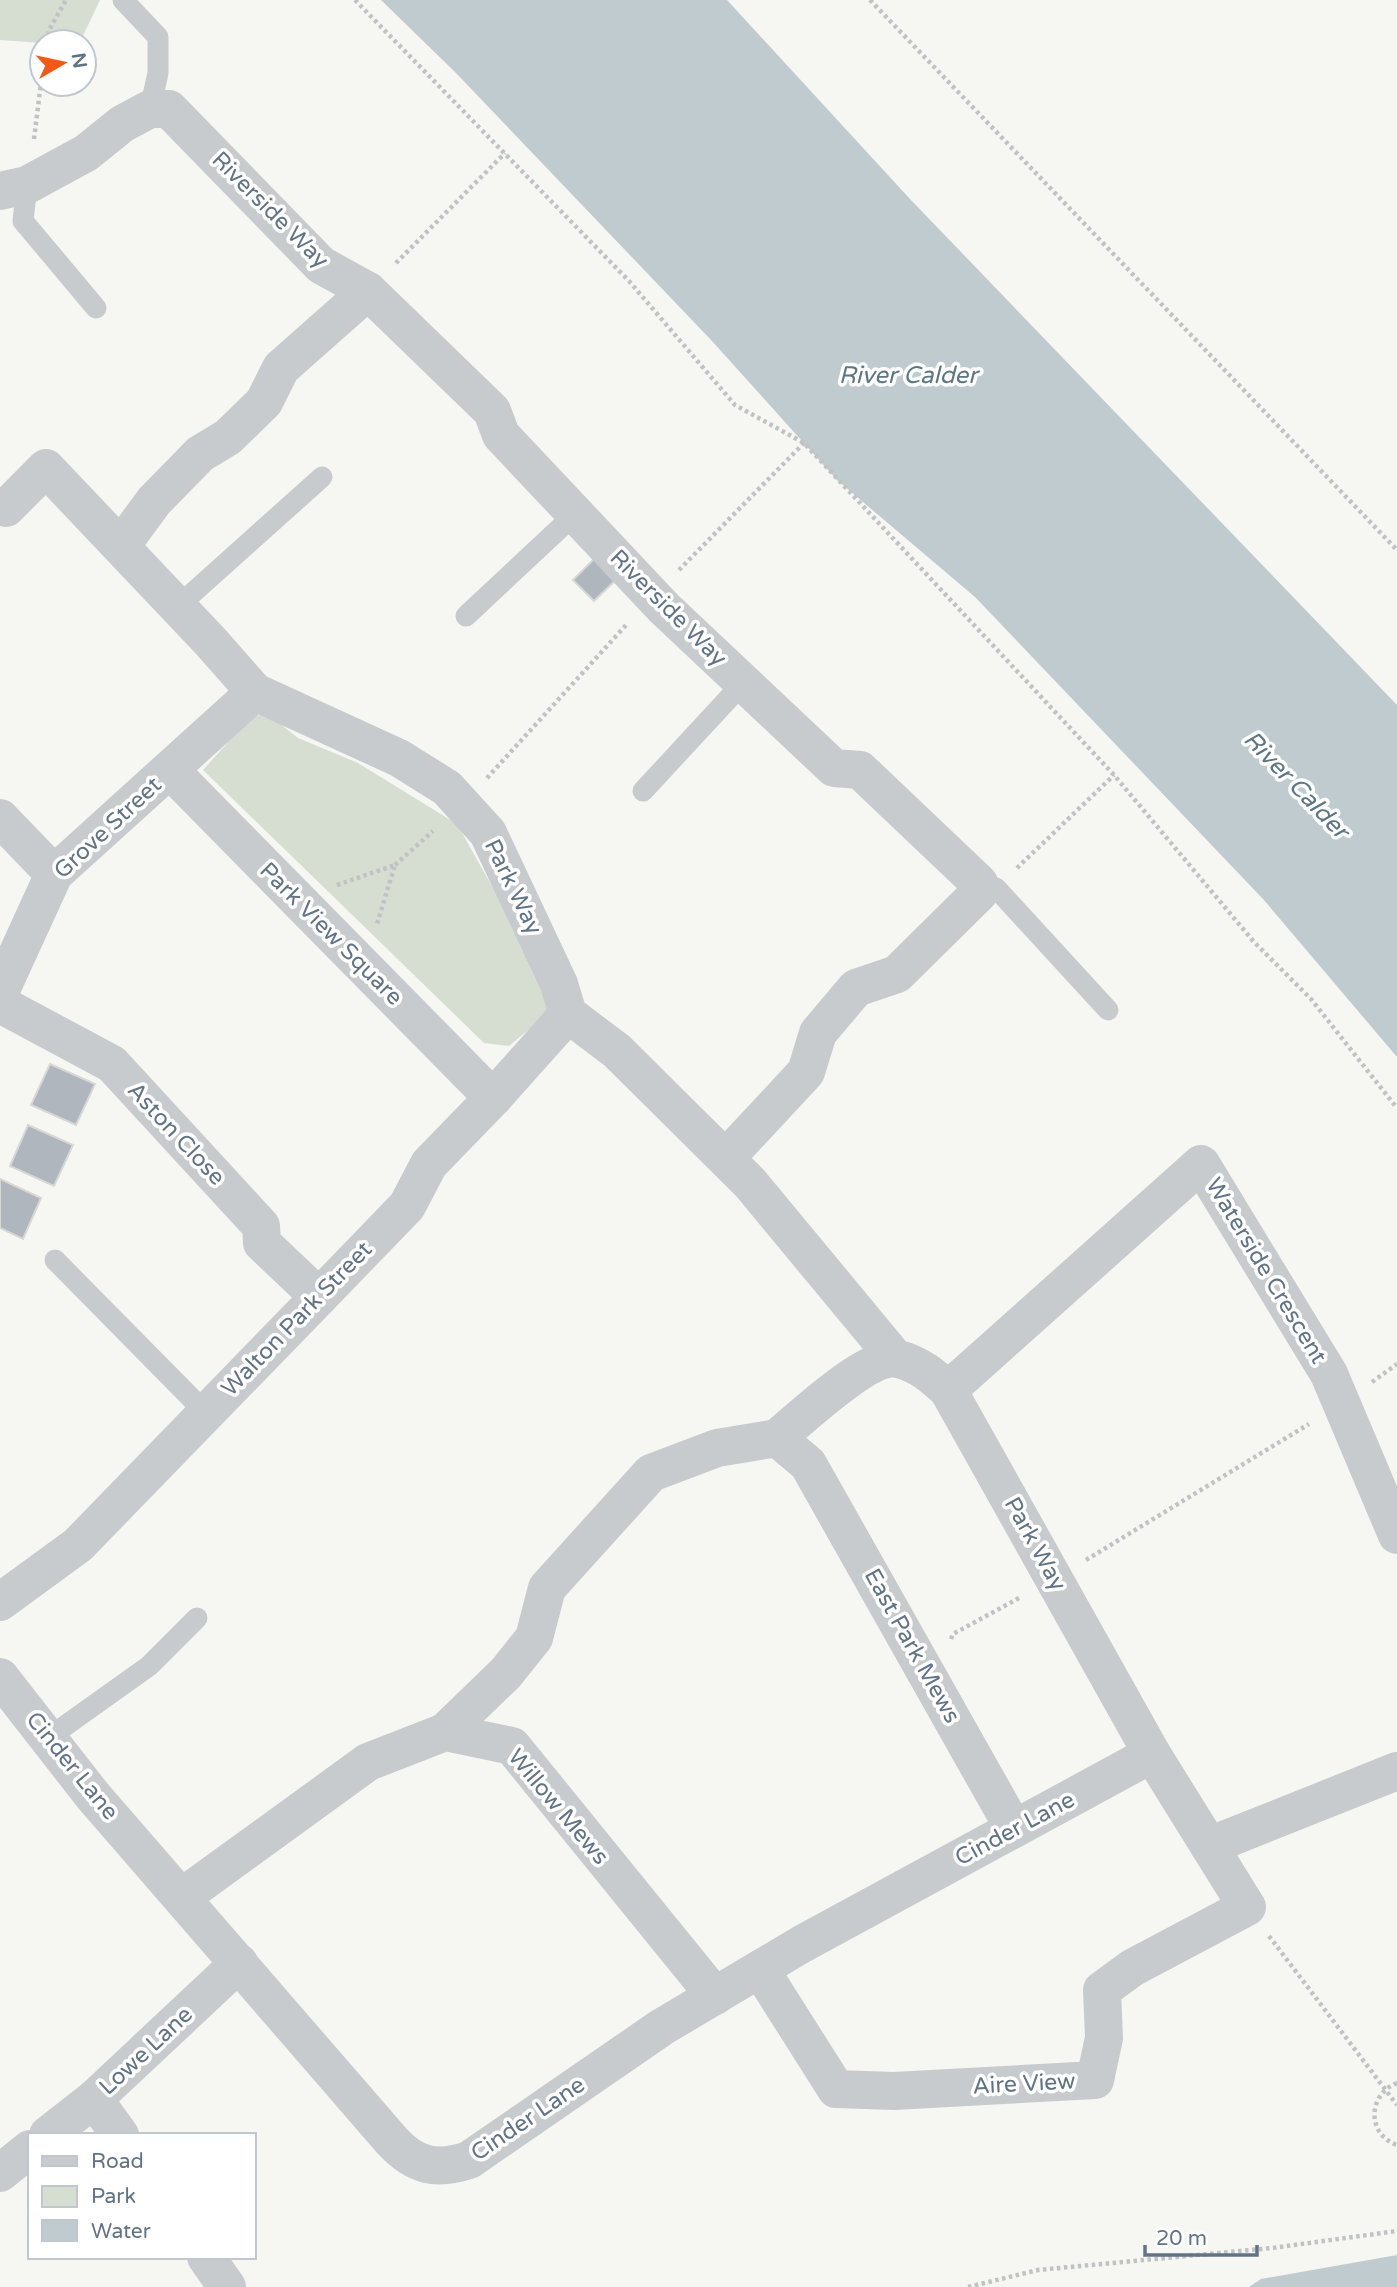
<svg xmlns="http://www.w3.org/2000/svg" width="1397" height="2287" font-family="'Varela Round',sans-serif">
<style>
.green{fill:#d6ded2}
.water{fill:#c0cbd0}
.building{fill:#afb6bd;stroke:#d7d7d4;stroke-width:2}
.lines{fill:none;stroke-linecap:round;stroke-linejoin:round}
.path{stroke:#c0c2c4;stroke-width:4.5;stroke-dasharray:3.5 3.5;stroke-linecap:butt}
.lane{stroke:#c8cbce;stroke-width:21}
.street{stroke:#c8cbce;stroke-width:38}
.labels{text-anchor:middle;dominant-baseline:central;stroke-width:7;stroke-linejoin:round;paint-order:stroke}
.street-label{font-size:23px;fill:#627386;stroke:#fff}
.water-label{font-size:24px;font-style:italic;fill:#5d7683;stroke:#fff}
</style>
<rect width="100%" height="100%" fill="#f6f6f2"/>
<!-- green -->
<g class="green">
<polygon points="0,0 100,0 80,42 42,43 0,40"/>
<polygon points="259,715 279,723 298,738 358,763 457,824 494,890 551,1011 509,1046 484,1043 203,770 248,720"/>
</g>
<!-- water -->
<g class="water">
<polygon points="381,0 727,0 910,199 1397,705 1397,1057 1263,899 975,597 837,480 712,341 455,72"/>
<polygon points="1397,2255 1397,2287 1249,2287 1261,2279"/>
</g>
<!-- building -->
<g class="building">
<polygon points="604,549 625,571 594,601 573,580"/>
<polygon points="50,1064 95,1084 76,1125 31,1105"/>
<polygon points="28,1125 73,1145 54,1186 10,1166"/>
<polygon points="0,1179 41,1198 23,1239 0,1228"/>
</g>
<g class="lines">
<!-- path -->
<g class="path">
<polyline points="355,0 629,281 735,405 804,443 1114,775 1254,942 1311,999 1397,1108"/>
<polyline points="870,0 1397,550"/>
<polyline points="47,42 49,30 66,0"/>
<polyline points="34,139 42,75"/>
<polyline points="396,263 505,153"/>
<polyline points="679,570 804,443"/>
<polyline points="487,778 627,624"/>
<polyline points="395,865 433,831"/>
<polyline points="1017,868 1114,775"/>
<polyline points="337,885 395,865 377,924"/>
<polyline points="1372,1382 1397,1364"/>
<polyline points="1086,1560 1309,1424"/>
<polyline points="951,1639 953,1634 1021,1597"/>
<polyline points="1269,1936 1397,2105"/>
<path d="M 1397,2083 C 1368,2094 1366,2134 1397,2145"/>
<polyline points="968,2287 1038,2270 1272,2248 1397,2231"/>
</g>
<!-- lane -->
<g class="lane">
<polyline points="123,0 158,37 158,73 150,109"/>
<polyline points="27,185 23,221 96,308"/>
<polyline points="177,607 322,477"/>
<polyline points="466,616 575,514"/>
<polyline points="643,791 743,683"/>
<polyline points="979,883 996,888 1108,1010"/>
<polyline points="55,1260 206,1413"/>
<polyline points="48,1738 149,1666 197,1618"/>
</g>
<!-- street -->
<g class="street">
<polyline points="0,191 27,185 86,153 122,124 150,109 169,109 321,265 368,291 492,411 501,435 664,608 834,768 860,770 979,883 979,893 897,974 856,988 818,1033 806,1072 726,1158"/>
<polyline points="6,508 46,468 210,641 255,692 399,758 447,788 488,833 559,984 568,1014 617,1051 750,1183 895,1358"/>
<polyline points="121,546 154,501 200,454 228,437 264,402 281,368 368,291"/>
<polyline points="170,770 493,1098"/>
<polyline points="0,818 54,874"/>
<polyline points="0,992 54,874 255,692"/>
<polyline points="0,1004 112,1064 261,1226 262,1243 319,1297"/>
<polyline points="948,1390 1201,1164 1329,1374 1397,1535"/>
<polyline points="0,1602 78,1545 319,1297 407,1206 429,1164 493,1098 568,1014"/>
<path d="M 0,1677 L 93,1796 L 392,2141 C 415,2166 436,2171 469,2160 L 662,2027 L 802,1944 L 1152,1754"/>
<polyline points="445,1732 506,1673 534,1638 547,1588 651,1473 717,1448 777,1438 808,1464 1014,1829"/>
<polyline points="1209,1846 1397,1771"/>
<polyline points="182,1897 368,1762 445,1732 512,1746 715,1996"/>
<path d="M 760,1969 L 836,2089 L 894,2091 L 1095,2080 L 1104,2038 L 1102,1990 L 1132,1968 L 1247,1907 L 1152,1754 L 948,1390 C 933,1376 919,1364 898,1359 C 869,1353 800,1419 777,1438"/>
<polyline points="94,2099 120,2135"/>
<polyline points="48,2135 94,2099 239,1963"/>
<polyline points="0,2173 30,2149"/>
<polyline points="206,2257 227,2287"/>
</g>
</g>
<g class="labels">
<!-- street labels -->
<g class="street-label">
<text transform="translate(270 210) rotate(45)">Riverside Way</text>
<text transform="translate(668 608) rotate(45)">Riverside Way</text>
<text transform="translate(108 828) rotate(-43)">Grove Street</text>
<text transform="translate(513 887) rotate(64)">Park Way</text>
<text transform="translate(331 934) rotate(45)">Park View Square</text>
<text transform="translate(176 1134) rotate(47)">Aston Close</text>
<text transform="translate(1266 1271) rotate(59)">Waterside Crescent</text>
<text transform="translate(297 1319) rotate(-46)">Walton Park Street</text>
<text transform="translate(1035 1544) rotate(61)">Park Way</text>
<text transform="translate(912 1646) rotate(61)">East Park Mews</text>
<text transform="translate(72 1766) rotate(51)">Cinder Lane</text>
<text transform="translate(558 1807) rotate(50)">Willow Mews</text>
<text transform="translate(1015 1829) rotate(-28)">Cinder Lane</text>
<text transform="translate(146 2051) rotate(-43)">Lowe Lane</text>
<text transform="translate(1024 2084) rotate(-3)">Aire View</text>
<text transform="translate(528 2119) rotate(-34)">Cinder Lane</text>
</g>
<!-- water labels -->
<g class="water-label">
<text x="908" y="375">River Calder</text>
<text transform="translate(1296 785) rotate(46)">River Calder</text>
</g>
</g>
<!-- legend -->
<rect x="28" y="2133" width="228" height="126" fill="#ffffff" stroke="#c0c7cf" stroke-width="2"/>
<rect x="42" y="2156" width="35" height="10" fill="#c8cbce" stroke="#c0c7cf" stroke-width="2"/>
<text x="91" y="2168" font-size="21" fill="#627386">Road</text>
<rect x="42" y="2186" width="35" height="21" fill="#d6ded2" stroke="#c0c7cf" stroke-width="2"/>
<text x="91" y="2203" font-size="21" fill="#627386">Park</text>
<rect x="42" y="2220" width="35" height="21" fill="#c0cbd0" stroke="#c0c7cf" stroke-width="2"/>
<text x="91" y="2238" font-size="21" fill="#627386">Water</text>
<!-- north arrow -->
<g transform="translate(63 63) rotate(81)"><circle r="33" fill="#ffffff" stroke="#c0c7cf" stroke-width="2"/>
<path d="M0-5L12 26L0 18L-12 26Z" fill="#f55813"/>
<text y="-10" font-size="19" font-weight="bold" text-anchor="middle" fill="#627386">N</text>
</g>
<!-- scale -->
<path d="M1145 2245v10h112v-10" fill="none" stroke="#627386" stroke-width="3.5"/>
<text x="1156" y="2245" font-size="21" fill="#627386" stroke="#ffffff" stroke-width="5" paint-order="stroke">20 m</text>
</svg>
